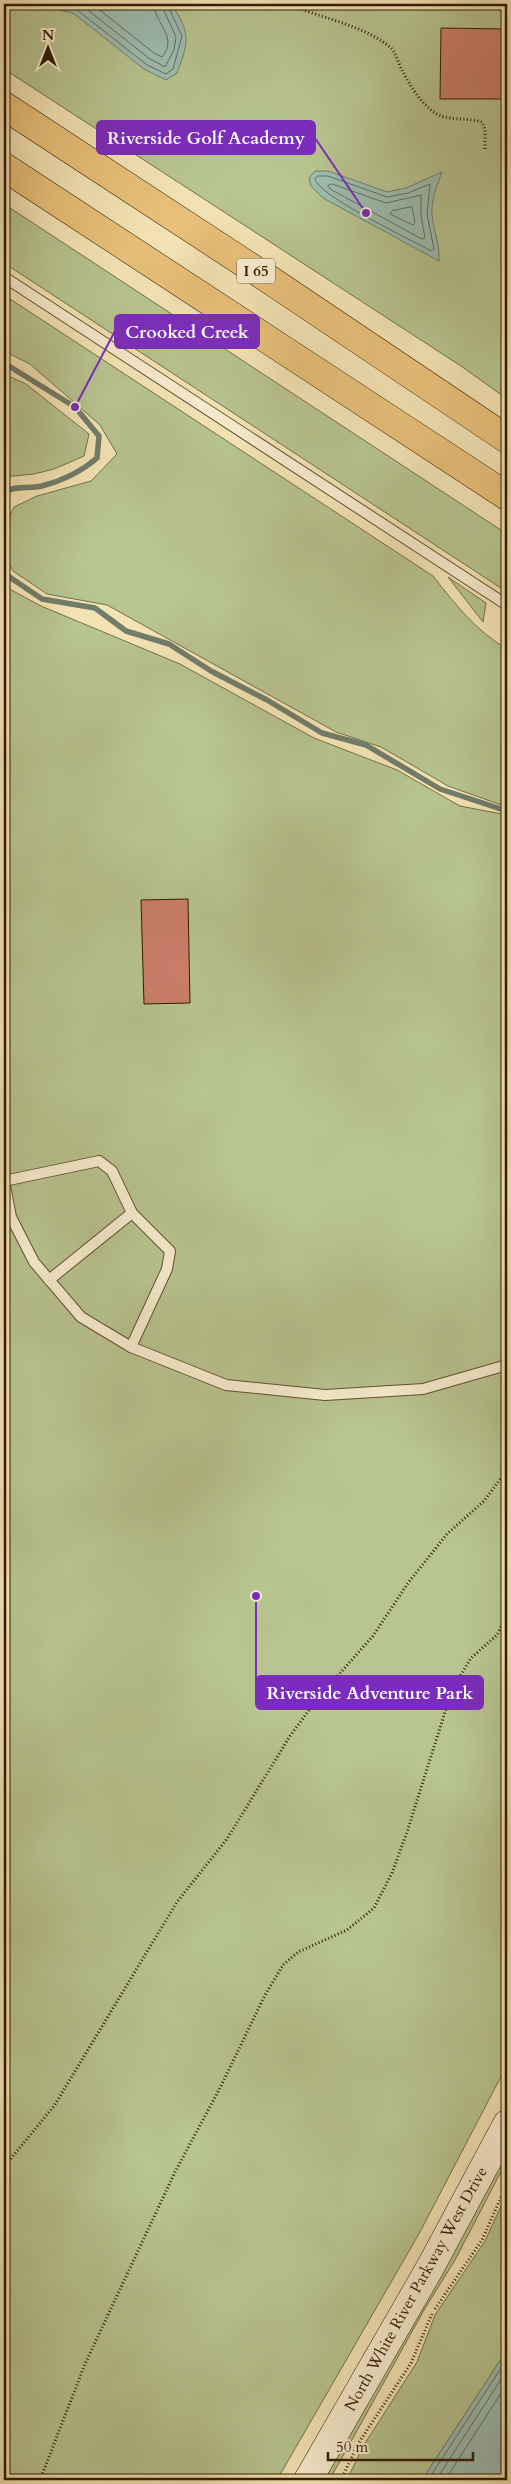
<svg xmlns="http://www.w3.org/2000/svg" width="511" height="2484" font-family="Cardo,serif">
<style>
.green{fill:#b8c591;stroke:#737049}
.water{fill:#9dbeb2;stroke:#717d6b}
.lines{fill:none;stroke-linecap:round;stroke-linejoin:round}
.shore{stroke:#666c5a;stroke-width:1}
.stream{stroke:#717d6b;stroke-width:5.5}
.building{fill:#cc7f6d;stroke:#2e1b01}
.lane-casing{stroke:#604e2e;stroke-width:12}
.secondary-casing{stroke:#2e1b01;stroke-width:29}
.highway-casing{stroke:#2e1b01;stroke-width:29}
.path{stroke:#2e1b01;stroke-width:3;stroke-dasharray:1 2.5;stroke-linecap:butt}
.lane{stroke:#f8eed0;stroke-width:10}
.secondary{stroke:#f8eed0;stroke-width:28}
.highway{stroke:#eac27b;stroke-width:28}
.labels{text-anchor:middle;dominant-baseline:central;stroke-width:4;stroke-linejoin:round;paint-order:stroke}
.shield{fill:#f8eed0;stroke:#6b5a3f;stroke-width:1}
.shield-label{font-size:15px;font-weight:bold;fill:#2e1b01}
.street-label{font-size:16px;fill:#2e1b01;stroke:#f8eed0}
.leader{fill:none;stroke:#7b2cbf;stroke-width:2}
.callout-dot{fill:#7b2cbf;stroke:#f8eed0;stroke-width:2}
.callout{fill:#7b2cbf;stroke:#7b2cbf;stroke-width:2}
.callout-label{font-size:18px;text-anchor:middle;font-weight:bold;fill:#fff}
</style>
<rect width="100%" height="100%" fill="#f5e5b6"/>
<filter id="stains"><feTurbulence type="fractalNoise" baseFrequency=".004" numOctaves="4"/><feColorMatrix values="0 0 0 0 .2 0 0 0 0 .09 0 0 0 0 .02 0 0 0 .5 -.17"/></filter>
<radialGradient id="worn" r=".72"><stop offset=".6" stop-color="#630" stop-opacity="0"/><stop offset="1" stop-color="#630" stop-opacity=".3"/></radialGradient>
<!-- green -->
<g class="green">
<polygon points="4,4 507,4 507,399 461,366 4,69"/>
<polygon points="4,204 507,534 507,592 4,263"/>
<path d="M 4,295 L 433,576 C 455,604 476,631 507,649 L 507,807 L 448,786 L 381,747 L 336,732 L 107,605 L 47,594 L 13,571 L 4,553 L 4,529 L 14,507 L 37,496 L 91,481 L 117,454 L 100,425 L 30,364 L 4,351 Z"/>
<polygon points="4,374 26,384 89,434 84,456 54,469 34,474 4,477"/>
<polygon points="448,577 486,603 483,622"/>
<polygon points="4,586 41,606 180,664 314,738 397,770 460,806 507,815 507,2065 420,2232 277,2480 4,2480"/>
<polygon points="507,2148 507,2160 455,2260 424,2310 339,2463 329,2480 322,2480"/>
<polygon points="507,2193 507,2350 422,2480 347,2480 362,2448 417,2362 435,2315 485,2241"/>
</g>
<!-- water -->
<g class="water">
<path d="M 41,4 L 171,4 C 191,33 189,41 177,73 L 166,80 L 144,69 L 73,13 L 46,7 Z"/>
<path d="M 315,171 L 328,171 L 387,192 L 406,188 L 442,172 C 437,185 431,200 432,214 C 433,230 440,244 439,261 L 323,198 L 311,186 L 309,178 Z"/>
<polygon points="507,2350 507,2480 422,2480"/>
</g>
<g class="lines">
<!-- shore -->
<g class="shore">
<polyline points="54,4 76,9 147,65 166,74 173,69 182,36 167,4"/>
<polyline points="80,4 150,59 165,67 174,50 176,37 161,4"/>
<path d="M 92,4 L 154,53 L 162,57 C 179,37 154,23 154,4"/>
<path d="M 318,176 L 328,176 L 387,197 L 408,193 L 430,184 L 427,214 L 434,249 L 431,251 C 412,240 318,196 315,179 Z"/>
<polygon points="332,184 386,203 421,195 421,216 425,238 422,239 330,189 328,186"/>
<polygon points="412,207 415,222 413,225 390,214 392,211"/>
<polyline points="428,2480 507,2359"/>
<polyline points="436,2480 507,2370"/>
<polyline points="445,2480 507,2384"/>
</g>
<!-- stream -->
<g class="stream">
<path d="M 4,363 L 75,407 L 99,436 L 97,458 C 82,471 61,481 42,486 C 28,489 16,485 4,492"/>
<polyline points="4,570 5,574 42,599 95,608 126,631 169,644 211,671 267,700 322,733 366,745 440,789 507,811"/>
</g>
</g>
<!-- building -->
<g class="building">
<polygon points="441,28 507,29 507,99 440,99"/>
<polygon points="188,899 190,1003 144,1004 141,900"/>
</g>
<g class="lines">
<defs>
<g id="lane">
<polyline points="4,277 507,605"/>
<polyline points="4,1180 11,1217 34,1262 81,1317 131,1347 226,1385 325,1395 423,1389 507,1365"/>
<polyline points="4,1181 99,1161 112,1171 132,1213 170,1251 167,1269 131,1347"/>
<polyline points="49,1280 132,1213"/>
</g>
<polyline id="secondary" points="308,2480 431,2266 507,2124"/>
<g id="highway">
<polyline points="4,106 261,274 507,439"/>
<polyline points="4,167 507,496"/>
</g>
</defs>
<!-- lane casing -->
<use href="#lane" class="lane-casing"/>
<!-- secondary casing -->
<use href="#secondary" class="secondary-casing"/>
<!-- highway casing -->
<use href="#highway" class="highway-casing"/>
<!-- path -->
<g class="path">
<path d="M 289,4 C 322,19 361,24 390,47 C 396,52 398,63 402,70 C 410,86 424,109 441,116 C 452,120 469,118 482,122 L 485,129 L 485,149"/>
<polyline points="4,2167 54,2106 177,1902 227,1839 290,1736 317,1699 373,1636 408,1583 447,1534 484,1501 507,1470"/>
<polyline points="435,2309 482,2240 507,2184"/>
<polyline points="40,2480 85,2364 175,2172 220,2088 265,1995 283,1965 298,1952 347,1930 374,1908 392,1873 407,1832 452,1690 471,1658 497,1635 507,1615"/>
<polyline points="341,2480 358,2444 411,2363 432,2314"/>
</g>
<!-- lane -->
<use href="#lane" class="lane"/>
<!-- secondary -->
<use href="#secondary" class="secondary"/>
<!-- highway -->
<use href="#highway" class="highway"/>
</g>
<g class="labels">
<!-- shield labels -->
<rect class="shield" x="237" y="258.5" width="38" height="25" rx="4"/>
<g class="shield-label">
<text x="256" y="271">I 65</text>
</g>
<!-- street labels -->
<g class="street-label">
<text transform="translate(416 2289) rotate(-61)">North White River Parkway West Drive</text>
</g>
</g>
<!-- callouts -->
<path class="leader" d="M366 213L315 138M75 407L115 331M256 1596L256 1693"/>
<g class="callout-dot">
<circle cx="366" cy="213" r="5"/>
<circle cx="75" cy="407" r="5"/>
<circle cx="256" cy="1596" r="5"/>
</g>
<g class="callout">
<rect x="97" y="121" width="218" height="33" rx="5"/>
<rect x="115" y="315" width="144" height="33" rx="5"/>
<rect x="256" y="1676" width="227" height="33" rx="5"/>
</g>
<g class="callout-label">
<text x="206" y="144">Riverside Golf Academy</text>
<text x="187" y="338">Crooked Creek</text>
<text x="370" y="1699">Riverside Adventure Park</text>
</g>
<!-- margin -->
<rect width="511" height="2484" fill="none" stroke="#f5e5b6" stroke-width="20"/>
<rect x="5" y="5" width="501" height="2474" fill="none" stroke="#2e1b01" stroke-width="2.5"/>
<rect x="10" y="10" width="491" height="2464" fill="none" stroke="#2e1b01"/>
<!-- north arrow -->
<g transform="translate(48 48)" stroke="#f8eed0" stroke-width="4" paint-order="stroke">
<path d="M0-4L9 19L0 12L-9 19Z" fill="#2e1b01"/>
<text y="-8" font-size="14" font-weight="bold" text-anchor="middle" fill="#2e1b01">N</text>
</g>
<!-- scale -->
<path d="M328 2452v8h145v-8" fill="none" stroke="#2e1b01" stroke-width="2.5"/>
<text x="336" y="2452" font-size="15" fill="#2e1b01" stroke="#f8eed0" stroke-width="4" paint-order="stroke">50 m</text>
<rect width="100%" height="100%" filter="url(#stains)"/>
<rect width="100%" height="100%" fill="url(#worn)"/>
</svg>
